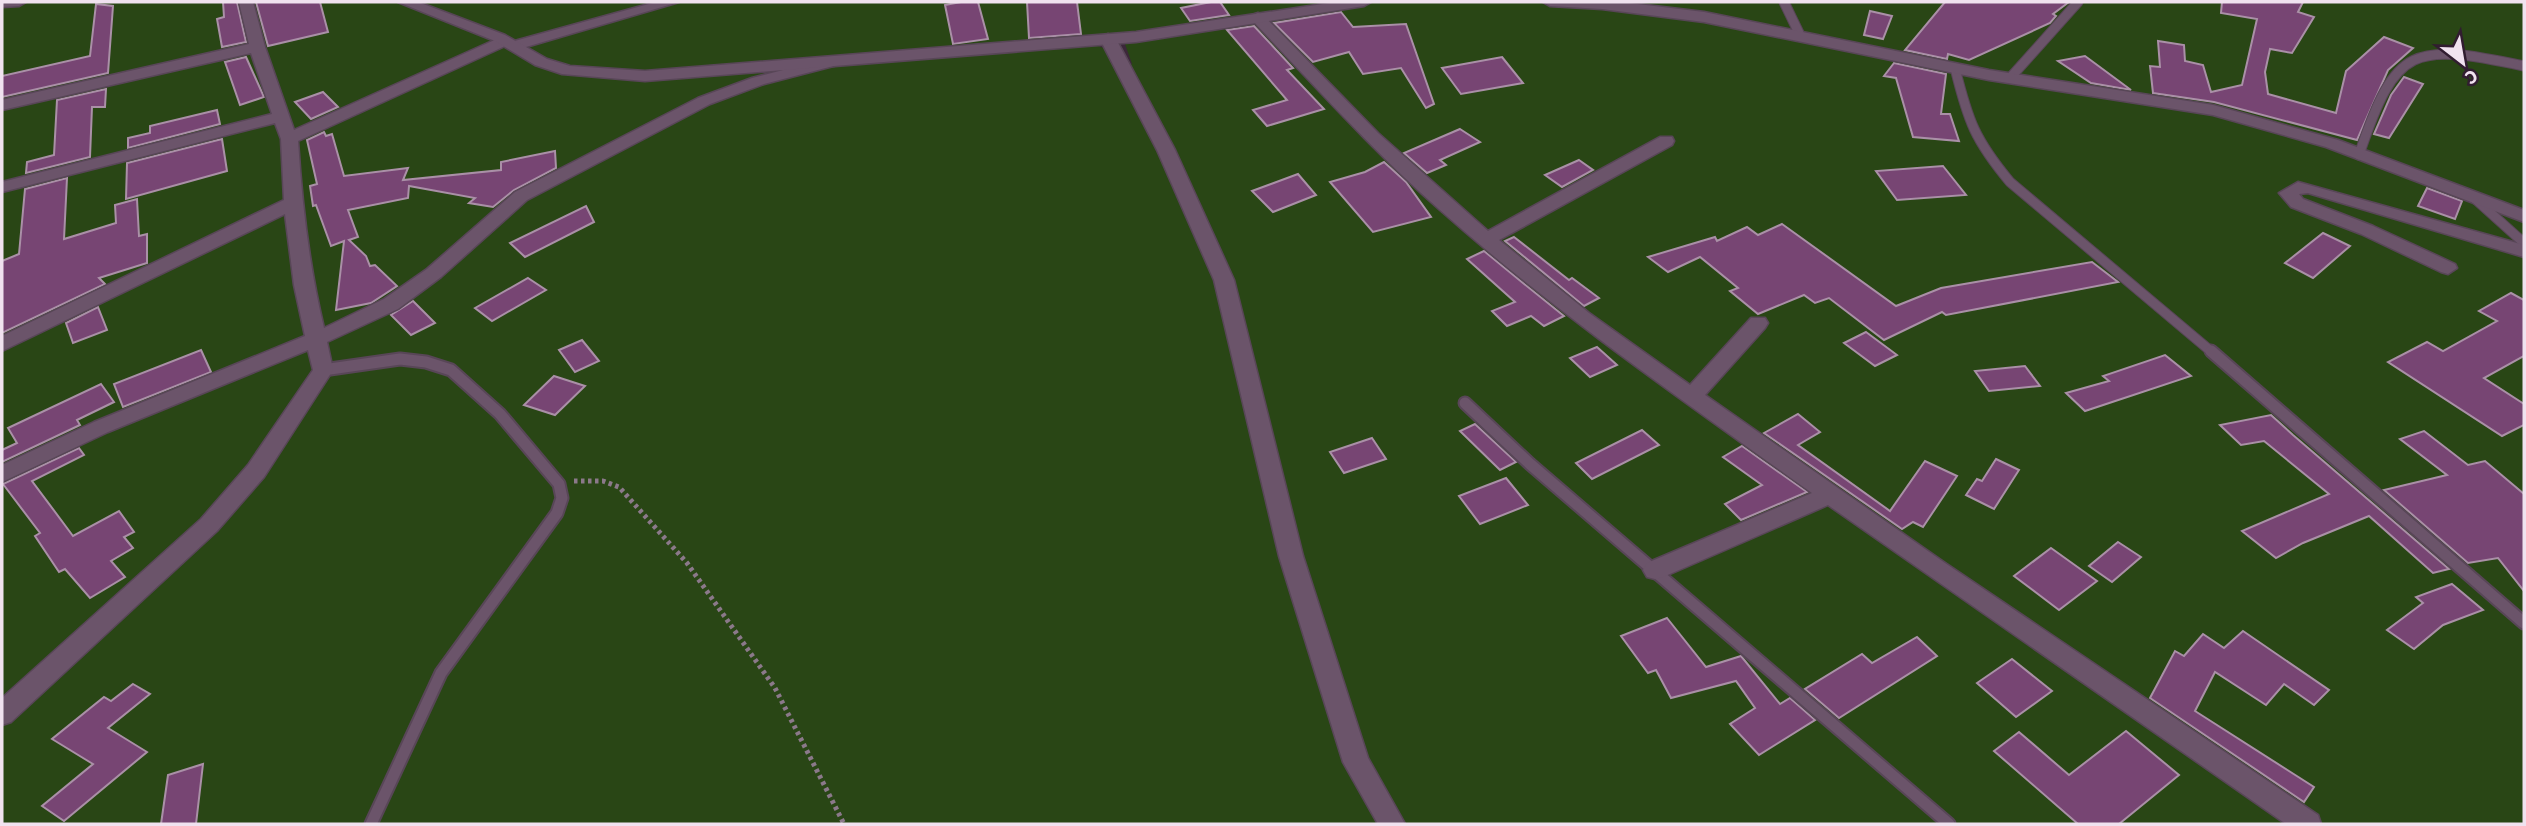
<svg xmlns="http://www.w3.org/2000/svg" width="2526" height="826" font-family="'Source Sans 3',sans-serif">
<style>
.green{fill:#294615;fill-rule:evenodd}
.building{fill:#774573;stroke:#aa90a7;stroke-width:2}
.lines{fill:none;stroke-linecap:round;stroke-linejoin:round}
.lane-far1-casing{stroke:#584657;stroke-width:11}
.lane-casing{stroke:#584657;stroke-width:15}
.street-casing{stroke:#584657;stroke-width:3}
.secondary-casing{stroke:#584657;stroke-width:3}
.path{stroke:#8b798a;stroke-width:5;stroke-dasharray:3.5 3.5;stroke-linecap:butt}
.lane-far1{stroke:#6b546a;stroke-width:9}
.lane{stroke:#6b546a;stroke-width:11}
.street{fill:#6b546a;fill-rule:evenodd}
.secondary{fill:#6b546a;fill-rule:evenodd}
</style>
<rect width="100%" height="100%" fill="#3c273a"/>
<!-- green -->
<path class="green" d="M 2,2 L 2524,2 L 2524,215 L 2309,136 L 2524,219 L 2524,824 L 2,824 ZM 1178,34 L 1125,44 L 1132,64 L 1121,67 L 1112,51 L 1084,41 Z"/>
<!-- building -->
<g class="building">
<polygon points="223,2 237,2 246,42 222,47 217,19 224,17"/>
<polygon points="256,2 320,2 328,32 268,46"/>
<polygon points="961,2 978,2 988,39 953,44 945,5"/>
<polygon points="1027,2 1077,2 1081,34 1029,38"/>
<polygon points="1211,2 1220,2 1229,15 1190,21 1181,8"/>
<polygon points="1945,2 2069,2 2053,14 2056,16 2050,23 1969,60 1948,54 1947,59 1905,50"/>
<polygon points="2222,2 2303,2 2298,12 2314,17 2292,53 2270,49 2265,72 2268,94 2336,113 2346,71 2384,37 2413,48 2388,70 2357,140 2214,102 2153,93 2150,66 2160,67 2158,41 2184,45 2185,61 2203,65 2211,92 2242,85 2257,19 2221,13"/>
<polygon points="96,4 113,6 108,73 2,97 2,76 90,56"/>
<polygon points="1870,11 1892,16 1883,39 1864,35"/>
<polygon points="1341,12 1353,27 1406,24 1434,104 1426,108 1401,68 1363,74 1349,52 1313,62 1274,23"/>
<polygon points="1254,26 1293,68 1287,70 1324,109 1267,126 1253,110 1287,100 1227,30"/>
<polygon points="2085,56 2131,90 2091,83 2058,61"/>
<polygon points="246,57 264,97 240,105 225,62"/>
<polygon points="1502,57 1523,83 1461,94 1442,68"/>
<polygon points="1894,63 1946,74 1941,114 1950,114 1959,141 1913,137 1896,78 1884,76"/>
<polygon points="2404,77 2423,84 2389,138 2374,134 2391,95"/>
<polygon points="106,89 105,107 92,107 90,157 26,173 27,162 54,155 57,100"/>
<polygon points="323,92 338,107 311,119 295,102"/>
<polygon points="217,110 220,124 128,148 128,138 150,133 150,126"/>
<polygon points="1460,129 1480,142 1440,160 1446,165 1427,173 1404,153"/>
<polygon points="324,132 326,136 332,134 344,176 408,168 403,180 501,170 501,162 555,151 556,168 514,190 493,207 469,203 475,198 409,186 408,198 348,210 358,237 349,240 366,256 370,266 375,265 397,286 371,303 336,310 344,241 331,246 316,205 313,206 310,186 317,184 307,140"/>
<polygon points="222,139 227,171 126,199 127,163"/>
<polygon points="1579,160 1593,170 1562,187 1545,175"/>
<polygon points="1384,162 1406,182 1431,217 1373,232 1330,182 1365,172"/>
<polygon points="1943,166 1966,195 1897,200 1876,171"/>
<polygon points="1298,174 1316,195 1273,212 1252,191"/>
<polygon points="67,178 64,239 116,223 115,205 137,199 139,236 147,234 147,263 99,278 105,284 2,333 2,261 19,254 25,189"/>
<polygon points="2427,188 2462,201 2455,219 2418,206"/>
<polygon points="586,206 594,222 525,257 510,243"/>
<polygon points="1782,224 1896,306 1941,288 2092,262 2118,282 1946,315 1942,312 1884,340 1829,298 1815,303 1804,295 1758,314 1730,291 1738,288 1700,257 1668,272 1648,257 1715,237 1717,241 1747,227 1758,235"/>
<polygon points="2323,233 2350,246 2313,278 2285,263"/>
<polygon points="1514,237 1569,280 1572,278 1599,298 1584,306 1505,241"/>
<polygon points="1484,251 1528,287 1564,316 1544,326 1531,316 1507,326 1492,311 1515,302 1467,259"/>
<polygon points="528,278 546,290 492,321 475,308"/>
<polygon points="2511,293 2524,300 2524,356 2484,378 2524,404 2524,425 2502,436 2388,362 2427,342 2443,351 2497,321 2479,311"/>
<polygon points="413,301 435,323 411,335 391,315"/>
<polygon points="98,307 107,330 73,343 66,323"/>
<polygon points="1866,332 1897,355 1875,366 1844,343"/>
<polygon points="582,340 599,361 575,372 559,350"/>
<polygon points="1597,347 1617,365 1590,377 1570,358"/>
<polygon points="201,350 211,372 123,407 114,384"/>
<polygon points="2165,355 2191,376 2085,411 2066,393 2109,381 2103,376"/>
<polygon points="2025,366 2040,386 1989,391 1975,371"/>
<polygon points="554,376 585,386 555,415 524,405"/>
<polygon points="101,384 114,402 77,420 80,425 2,462 2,450 17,443 8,428"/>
<polygon points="1798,414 1820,432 1798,445 1890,511 1925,461 1957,476 1923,527 1913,522 1902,529 1764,433"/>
<polygon points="2271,415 2293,435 2449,569 2433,573 2369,516 2303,543 2276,558 2242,531 2329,494 2264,441 2241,445 2220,425"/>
<polygon points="1475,424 1516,462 1500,470 1460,431"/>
<polygon points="1642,430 1659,445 1592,479 1576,463"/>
<polygon points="2424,431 2468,465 2485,461 2524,494 2524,591 2498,558 2468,563 2384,490 2447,475 2400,439"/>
<polygon points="1372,438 1386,459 1344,473 1330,452"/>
<polygon points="1742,446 1763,461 1807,492 1741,520 1725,504 1762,485 1723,457"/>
<polygon points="79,448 84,455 32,481 73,536 119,511 134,532 124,537 133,548 111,561 125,577 90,598 65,569 59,572 35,536 40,533 3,484"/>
<polygon points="1996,459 2019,470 1994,509 1966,495 1977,479 1982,481"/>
<polygon points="1506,478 1528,505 1480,524 1459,496"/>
<polygon points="2118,542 2141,557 2112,582 2089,566"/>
<polygon points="2051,548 2097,581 2059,610 2014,576"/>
<polygon points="2452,584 2483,610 2443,625 2414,649 2387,630 2423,603 2416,597"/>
<polygon points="1667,618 1706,667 1741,656 1780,704 1790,698 1815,720 1759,755 1730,724 1755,708 1736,681 1671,698 1656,670 1648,673 1621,636"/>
<polygon points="2243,631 2329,690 2314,705 2284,684 2266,705 2215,672 2195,711 2314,787 2304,802 2150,698 2175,651 2184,656 2203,634 2224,648"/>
<polygon points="1917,637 1937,656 1839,718 1805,689 1862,654 1872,663"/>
<polygon points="2012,659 2052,691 2016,717 1977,683"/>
<polygon points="133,684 150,694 108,728 147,752 64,821 42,806 93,764 52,739 104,697 111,701"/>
<polygon points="2126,731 2179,775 2119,824 2078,824 1994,751 2019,732 2069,775"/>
<polygon points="203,764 196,824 161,824 168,775"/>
</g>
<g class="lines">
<defs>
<g id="lane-far1">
<polyline points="1784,2 1799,33"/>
<path d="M 1955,68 C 1968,121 1975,140 2010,182 L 2213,353"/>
<polyline points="2010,78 2078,2"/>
<path d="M 2359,155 C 2396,44 2413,43 2524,66"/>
<polyline points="2474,198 2524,243"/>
</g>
<g id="lane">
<polyline points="2211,351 2524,623"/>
<polyline points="323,370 400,359 426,362 451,370 500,414 559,484 562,498 557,513 441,673 371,824"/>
<polyline points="1465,403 1530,464 1949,824"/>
</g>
<g id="street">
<polygon points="2,2 26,2 19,6 2,7"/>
<path d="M 239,2 L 253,2 L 265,47 L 294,130 L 499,38 L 509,38 L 511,42 L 656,2 L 679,2 L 519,49 L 513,51 L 505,46 L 298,141 C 302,205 309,266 324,328 L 384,299 L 427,269 L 515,192 L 698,98 L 752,78 L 829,58 L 841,58 L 843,61 L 841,64 L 764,84 L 710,104 L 527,200 L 441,277 L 398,309 L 327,342 L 333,370 L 264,477 L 217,531 L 11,722 L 2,725 L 2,698 L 201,519 L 248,465 L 313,370 L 308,350 L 108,432 L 2,482 L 2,465 L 94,422 L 305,336 L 294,285 L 285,214 L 2,351 L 2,336 L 284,200 L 281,139 L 275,123 L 2,192 L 2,182 L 272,114 L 251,53 L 2,110 L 2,100 L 249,44 Z"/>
<path d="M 1258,13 L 1263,15 L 1378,133 L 1488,231 L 1660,137 L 1672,137 L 1674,141 L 1672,145 L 1499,240 L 1589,313 L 1690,385 L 1751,318 L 1765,318 L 1768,323 L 1765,328 L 1705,395 L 1945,563 L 2318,815 L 2321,824 L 2286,824 L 1828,505 L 1663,577 L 1655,579 L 1647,577 L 1643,570 L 1647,563 L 1812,493 C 1685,402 1556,313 1440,210 C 1373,151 1314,85 1253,21 L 1253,15 Z"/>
<polygon points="1108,34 1116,39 1175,150 1234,280 1303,556 1368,758 1405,824 1378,824 1343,762 1279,556 1214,280 1157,150 1100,39"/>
<polygon points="2298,182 2524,245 2524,257 2308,193 2299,194 2303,199 2373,226 2455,264 2457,268 2448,274 2441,272 2361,234 2291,207 2279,193"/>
</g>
<g id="secondary">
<polygon points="398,2 418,2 505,35 547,59 570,66 645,71 1136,32 1336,2 1371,2 1364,6 1136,42 645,81 562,74 535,65 495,41"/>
<polygon points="1543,2 1621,2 1704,12 1989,70 2213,105 2338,140 2524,210 2524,222 2326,147 2213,115 1989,80 1704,22 1602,9 1550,6"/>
</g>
</defs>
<!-- lane-far1 casing -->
<use href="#lane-far1" class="lane-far1-casing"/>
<!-- lane casing -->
<use href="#lane" class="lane-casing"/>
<!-- street casing -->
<use href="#street" class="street-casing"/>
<!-- secondary casing -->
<use href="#secondary" class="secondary-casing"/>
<!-- path -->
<polyline class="path" points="574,481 603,481 619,487 687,563 775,688 844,824"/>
<!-- lane-far1 -->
<use href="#lane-far1" class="lane-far1"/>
<!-- lane -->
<use href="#lane" class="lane"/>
<!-- street -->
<use href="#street" class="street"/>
<!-- secondary -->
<use href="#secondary" class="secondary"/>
</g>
<!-- border -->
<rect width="2526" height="826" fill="none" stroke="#f0e2ef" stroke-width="7"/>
<!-- north arrow -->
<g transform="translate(2463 63) rotate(149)" stroke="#311d30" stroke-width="5" paint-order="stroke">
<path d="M0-5L12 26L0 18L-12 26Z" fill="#f0e2ef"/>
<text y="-10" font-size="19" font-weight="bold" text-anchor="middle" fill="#f0e2ef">С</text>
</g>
</svg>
